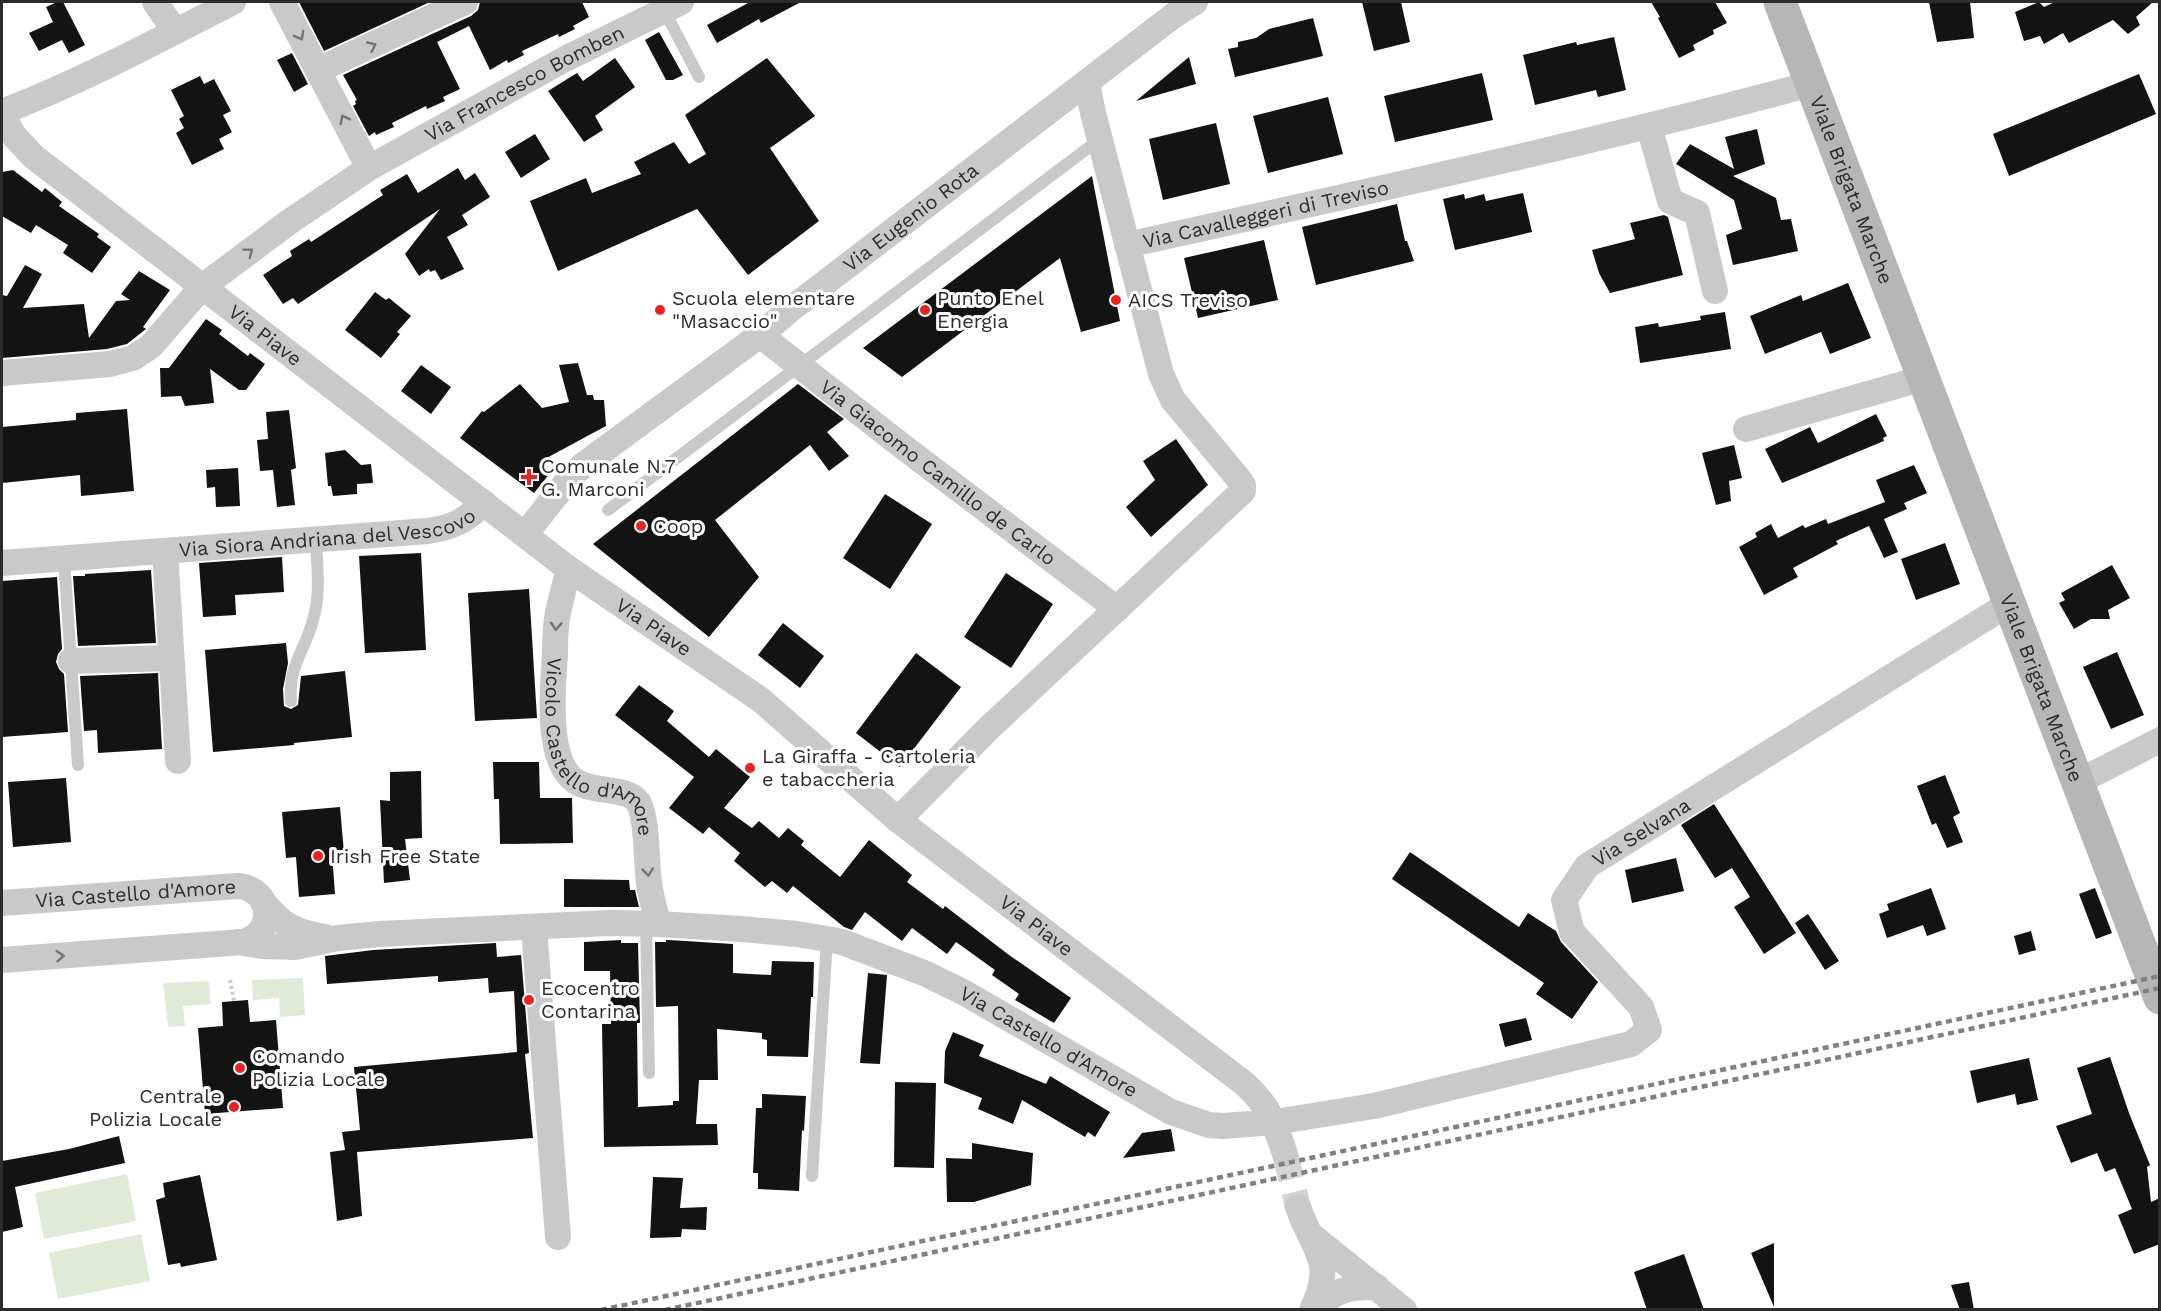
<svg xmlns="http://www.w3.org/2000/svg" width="2161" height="1311" font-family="'Work Sans',sans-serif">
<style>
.green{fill:#e0ebd7}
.building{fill:#131313}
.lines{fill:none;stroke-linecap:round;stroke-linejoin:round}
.street-tunnel{stroke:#d5d5d5;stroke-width:26;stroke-dasharray:26 13;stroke-linecap:butt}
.path{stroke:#c9c9c9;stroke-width:4;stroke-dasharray:3 3;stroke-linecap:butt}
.lane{stroke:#c9c9c9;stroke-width:12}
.street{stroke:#c9c9c9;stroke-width:26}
.secondary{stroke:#b6b6b6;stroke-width:33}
.rail{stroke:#818181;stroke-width:4.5;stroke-dasharray:6 4.5;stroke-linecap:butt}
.oneway{stroke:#737373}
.poi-dot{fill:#f02021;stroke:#fff;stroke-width:2}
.labels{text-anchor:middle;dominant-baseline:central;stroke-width:6;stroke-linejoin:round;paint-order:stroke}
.street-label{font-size:20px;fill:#2c2c2c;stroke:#fff}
.poi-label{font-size:20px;fill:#2c2c2c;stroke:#fff;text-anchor:start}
</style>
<rect width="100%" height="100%" fill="#fff"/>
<!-- green -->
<g class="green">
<polygon points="303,978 305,1015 280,1017 279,998 253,1000 252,980"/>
<polygon points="209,981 211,1004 183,1006 185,1026 168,1027 163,983"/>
<polygon points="127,1174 136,1221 44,1239 35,1193"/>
<polygon points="141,1234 150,1281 58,1299 49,1253"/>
</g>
<!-- building -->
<g class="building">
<polygon points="57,2 63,2 85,45 69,53 62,40 39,51 29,33 53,22 46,7"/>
<polygon points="299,2 430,2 324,51"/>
<polygon points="480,2 582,2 589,17 573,26 575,29 559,37 558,34 522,51 524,55 508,63 507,60 490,70 469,26 437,42 460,89 443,97 445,101 427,109 426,106 392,123 394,127 376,135 375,132 369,136 353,106 356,104 355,101 357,100 343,75 471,16 478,10"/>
<polygon points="750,2 801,2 761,23 759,19 717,43 707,25"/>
<polygon points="1362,2 1401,2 1410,42 1374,51"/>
<polygon points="1651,2 1715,2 1727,23 1713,30 1714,34 1693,45 1695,50 1679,58 1658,18 1660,17"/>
<polygon points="1929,2 1970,2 1974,38 1937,42"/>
<polygon points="2039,2 2044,7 2055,2 2153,2 2136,17 2140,25 2128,34 2113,20 2069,43 2063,33 2044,44 2040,36 2024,41 2015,12"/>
<polygon points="1313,18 1323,56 1235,77 1228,49 1238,47 1238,42 1256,38 1269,29"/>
<polygon points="659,32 683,75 673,80 666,80 645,40"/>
<polygon points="1614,37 1626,90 1598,97 1596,90 1535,105 1523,55 1576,42 1577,45"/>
<polygon points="292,53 308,84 294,92 277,60"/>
<polygon points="1189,57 1196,84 1136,101"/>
<polygon points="615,58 635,87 595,116 603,130 584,142 548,91 577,73 583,81"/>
<polygon points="767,58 815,116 770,148 819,221 748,275 697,209 558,271 530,201 586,178 592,193 641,174 634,162 674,142 689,164 706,154 685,115"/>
<polygon points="1482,73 1493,120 1395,142 1384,96"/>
<polygon points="2139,74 2156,114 2009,176 1993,134"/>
<polygon points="200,76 204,84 214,79 231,111 223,115 232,132 219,139 224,149 192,165 176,133 184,128 179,119 184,116 171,90"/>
<polygon points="1328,97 1343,154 1268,173 1253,116"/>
<polygon points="1216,123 1230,184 1163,200 1149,139"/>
<polygon points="1757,129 1765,164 1733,176 1776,198 1781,220 1791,219 1798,251 1733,265 1726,235 1742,229 1734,200 1676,164 1690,144 1734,169 1725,137"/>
<polygon points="535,134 550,159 521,178 505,152"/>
<polygon points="458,168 465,180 475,173 490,197 462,215 468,225 447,237 464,269 441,280 435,270 430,272 429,269 419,276 405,254 440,209 298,304 293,298 283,304 263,275 292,256 290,251 309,239 311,242 383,195 380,190 407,174 418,193"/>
<polygon points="13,170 42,192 45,188 62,202 59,206 99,234 97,237 111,247 92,273 63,253 68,245 36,225 31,233 2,216 2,172"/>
<polygon points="1092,176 1120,321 1081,332 1060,258 902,377 863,348"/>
<polygon points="1523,193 1532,232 1455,250 1443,199 1464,194 1465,199 1484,194 1486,201"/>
<polygon points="1397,204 1405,241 1407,241 1414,261 1316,285 1302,227"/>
<polygon points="1664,215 1668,217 1683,275 1610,293 1599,273 1592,250 1635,239 1630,223"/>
<polygon points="1264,240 1278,300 1198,318 1184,258"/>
<polygon points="25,265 42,274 23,308 84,304 89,338 116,301 130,300 121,294 139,271 170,290 143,327 146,329 127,344 107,349 2,358 2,295 7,296"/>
<polygon points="1848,283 1871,338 1830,354 1821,332 1765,354 1750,316 1801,295 1803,301"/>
<polygon points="375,292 386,300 389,298 411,316 397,332 400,334 381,358 345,330"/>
<polygon points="1725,312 1731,349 1640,363 1635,327 1658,323 1659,327 1701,320 1700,316"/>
<polygon points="206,319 222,330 219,334 248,356 250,353 265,364 246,390 239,390 210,369 214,403 185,406 181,396 161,397 160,368 169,368"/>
<polygon points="578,363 587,395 593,395 594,400 604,400 606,426 541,461 551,472 534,493 460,438 482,411 484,412 520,384 542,408 569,402 559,365"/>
<polygon points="421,365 451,387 431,414 401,391"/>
<polygon points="798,384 844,419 827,432 849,456 829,471 810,445 715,520 759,577 709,637 593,544"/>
<polygon points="127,409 134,491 81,496 80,475 2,483 2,427 76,420 76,413"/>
<polygon points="289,410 296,468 291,470 295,505 277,507 273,470 260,471 257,440 268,439 266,412"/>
<polygon points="1876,414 1887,436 1883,438 1884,441 1782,483 1765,449 1810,427 1818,443"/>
<polygon points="1176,439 1208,485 1151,537 1126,507 1155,480 1143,461"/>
<polygon points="1734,445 1742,478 1729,481 1731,501 1716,505 1702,453"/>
<polygon points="345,450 361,465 371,464 373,483 357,484 357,494 333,496 331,486 328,486 325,453"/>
<polygon points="1914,465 1927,493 1904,503 1907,509 1884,519 1898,552 1884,558 1869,526 1836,541 1838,544 1793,568 1798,577 1764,595 1739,547 1757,537 1755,533 1771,524 1778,538 1803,525 1805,528 1826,519 1828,524 1885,502 1876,480"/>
<polygon points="238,468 240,506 216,507 215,487 207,488 206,470"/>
<polygon points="885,494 932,524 890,589 843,558"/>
<polygon points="1945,543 1960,584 1916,600 1901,559"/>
<polygon points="421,553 426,650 365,653 359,556"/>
<polygon points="282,557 284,592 235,595 236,615 203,617 199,563"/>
<polygon points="2112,565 2130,598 2108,610 2110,619 2091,619 2074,629 2059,603 2065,600 2061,593"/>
<polygon points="151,570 156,643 78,646 73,576 85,576 85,574"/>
<polygon points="1006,573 1053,604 1011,668 964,637"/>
<polygon points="57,577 62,649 58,654 56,662 59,669 64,674 68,732 2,737 2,581"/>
<polygon points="529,589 537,718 475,721 468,593"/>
<polygon points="783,623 824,656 800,688 758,655"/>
<polygon points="286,643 288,663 283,689 284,706 291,709 298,705 301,676 345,671 352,737 294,743 294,745 213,752 205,650"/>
<polygon points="2117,652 2144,715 2111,729 2083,667"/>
<polygon points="916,653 961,687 900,767 856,733"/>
<polygon points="158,673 162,749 98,753 97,730 84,731 80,676"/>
<polygon points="639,685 674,711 667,721 709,757 716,749 750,777 724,808 752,828 759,821 779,838 788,828 804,841 801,845 840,877 869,840 912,875 907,882 943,909 945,906 1009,955 1071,998 1054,1023 1015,1000 1019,994 992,975 995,970 956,942 947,954 912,928 902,941 865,912 852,930 844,927 793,886 787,893 772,881 765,887 734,861 740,853 709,827 703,834 669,808 694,777 615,715"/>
<polygon points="493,762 539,762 540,798 572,798 573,843 500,844 499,799 494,799"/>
<polygon points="421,771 422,838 405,839 410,880 384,883 380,800 390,801 390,772"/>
<polygon points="1945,775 1960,813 1953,817 1963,842 1947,848 1936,823 1932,825 1917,786"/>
<polygon points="66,778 71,842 13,847 8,782"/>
<polygon points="1714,804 1796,933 1764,954 1734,907 1750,897 1732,868 1715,878 1681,825"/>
<polygon points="340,807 344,853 332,854 335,894 299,897 296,857 286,858 282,812"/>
<polygon points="1410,852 1519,927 1528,913 1556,931 1561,942 1598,982 1572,1019 1536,994 1544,983 1392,879"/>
<polygon points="1676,858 1684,891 1632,903 1625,870"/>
<polygon points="564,879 629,880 630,890 635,890 639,907 564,907"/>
<polygon points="1931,888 1946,929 1927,936 1923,925 1887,938 1879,914 1889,910 1887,904"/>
<polygon points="2095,888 2112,933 2096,939 2079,894"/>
<polygon points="1808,914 1839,961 1825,970 1795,923"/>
<polygon points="2031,931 2036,950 2019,955 2014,936"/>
<polygon points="621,940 621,943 638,943 640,1023 637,1023 638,1107 673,1105 673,1101 679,1101 678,1006 656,1007 655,942 666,942 666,940 669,940 733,944 733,973 771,975 772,961 814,962 813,997 811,997 808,1057 767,1056 767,1040 762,1039 762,1033 717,1029 718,1080 699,1080 696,1124 717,1124 718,1145 604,1147 602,1024 611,1024 610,971 584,971 584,942"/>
<polygon points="496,943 497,957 521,955 529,1053 525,1054 533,1138 357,1152 362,1216 337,1221 330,1152 345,1150 342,1132 360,1130 354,1067 517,1052 514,991 489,993 488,978 438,982 438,976 327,984 325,956 373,950"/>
<polygon points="868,973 887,975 880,1064 860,1063"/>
<polygon points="248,1000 250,1022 276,1020 283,1108 205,1114 198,1028 223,1026 222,1002"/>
<polygon points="1526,1018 1532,1040 1505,1047 1499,1024"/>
<polygon points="953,1032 984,1045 979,1056 1046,1084 1050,1076 1110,1112 1095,1137 1088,1132 1085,1137 1022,1100 1013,1124 978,1109 982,1098 944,1083 945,1051"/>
<polygon points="2110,1057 2129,1113 2150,1165 2147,1167 2151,1202 2160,1198 2160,1244 2134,1254 2118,1215 2132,1209 2115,1168 2105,1172 2097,1153 2071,1163 2056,1126 2092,1114 2077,1068"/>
<polygon points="2029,1058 2038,1100 2017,1105 2015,1094 1977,1103 1970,1071"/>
<polygon points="895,1082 936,1083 934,1168 894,1167"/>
<polygon points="762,1094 806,1096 804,1131 802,1130 799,1191 758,1189 758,1173 753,1173 756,1108 762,1108"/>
<polygon points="1171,1129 1175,1151 1123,1158 1142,1133"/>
<polygon points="119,1136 125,1163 15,1187 23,1227 2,1232 2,1161 69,1149"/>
<polygon points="972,1143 1033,1153 1031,1185 974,1202 947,1202 946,1158 972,1159"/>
<polygon points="200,1175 217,1260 181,1267 180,1263 168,1265 156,1200 165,1197 163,1183"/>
<polygon points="653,1177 683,1178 680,1208 707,1207 706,1230 682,1229 681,1237 650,1238"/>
<polygon points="1774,1243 1774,1307 1751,1253"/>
<polygon points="1684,1254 1704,1310 1647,1310 1634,1272"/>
<polygon points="1969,1282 1974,1310 1960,1310 1951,1285"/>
</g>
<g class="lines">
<!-- street-tunnel -->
<polyline class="street-tunnel" points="1285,1154 1298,1207"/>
<!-- path -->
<polyline class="path" points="230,980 234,1001"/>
<!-- lane -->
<g class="lane">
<polyline points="664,10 699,77"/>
<polyline points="608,510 1100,139"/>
<polyline points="64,559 78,765"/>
<path d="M 291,701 C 288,666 305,651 313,620 C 321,594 317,567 316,541"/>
<polyline points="646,924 649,1073"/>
<polyline points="812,1176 827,939"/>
</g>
<!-- street -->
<g class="street">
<polyline points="155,2 175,31"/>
<polyline points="282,2 369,168"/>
<polyline points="318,70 465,2"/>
<path d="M 2,112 C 82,81 157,41 233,2"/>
<path id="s1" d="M 2,115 L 15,137 L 34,157 L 569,569 L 761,700 L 898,820 L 1245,1084 C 1269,1106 1275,1124 1285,1154"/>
<polyline points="1649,126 1670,201 1697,213 1715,291"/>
<path id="s2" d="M 1127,245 C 1356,194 1585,145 1811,84"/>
<path id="s3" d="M 760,335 L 906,449 L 1117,609"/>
<path id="s4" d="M 2,373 L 110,364 L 133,358 L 151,346 L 202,287 L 289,222 L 369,168 L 565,59 L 681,2"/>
<polyline points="1746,429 1924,378"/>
<path id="s5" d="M 525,534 C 544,512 560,487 582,466 L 760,335 L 791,309 L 1173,16 L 1195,2"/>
<polyline points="165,551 178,761"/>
<path id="s6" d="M 2,563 L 428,531 C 454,527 465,521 484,503"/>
<path id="s7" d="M 569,569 C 565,584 561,598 558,613 C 555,626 555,641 555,654 C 553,686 545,760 575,781 C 594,794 627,786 638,802 C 648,818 646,863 649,883 C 651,897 655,910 658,924"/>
<polyline points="71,661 171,658"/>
<polyline points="2078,782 2160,740"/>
<polyline points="898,820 989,728 1243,491 1243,485 1238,478 1173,400 1161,374 1093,113 1087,83"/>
<path d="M 263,902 C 283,926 295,932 325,937"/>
<path id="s8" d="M 2,903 L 238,886 C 273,889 276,933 243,942 L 2,960"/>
<polyline points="534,928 558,1237"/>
<path id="s9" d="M 238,942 L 262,946 L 295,947 L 338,938 L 379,934 L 610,923 L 658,924 L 741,929 L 797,934 L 827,939 L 842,942 L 924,973 L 963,992 L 1171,1112 L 1209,1125 L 1223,1126 L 1275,1122 L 1374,1106 L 1631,1044 L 1649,1030 L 1641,1007 L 1572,932 L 1564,900 L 1587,866 L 2010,603"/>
<path d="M 1298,1207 C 1313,1251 1336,1260 1312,1310"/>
<polyline points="1311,1235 1404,1310"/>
<path d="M 1313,1310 C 1335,1291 1347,1286 1377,1287"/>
</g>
<!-- secondary -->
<path class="secondary" id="s10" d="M 1780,2 L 2160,998"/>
<!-- rail -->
<g class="rail">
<polyline points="601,1310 2160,976"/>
<polyline points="665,1310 2160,988"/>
</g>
</g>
<!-- one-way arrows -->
<defs><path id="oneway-chevron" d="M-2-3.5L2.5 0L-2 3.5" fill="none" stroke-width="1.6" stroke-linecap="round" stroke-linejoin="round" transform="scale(1.5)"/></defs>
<g class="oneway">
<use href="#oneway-chevron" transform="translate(300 36) rotate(62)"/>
<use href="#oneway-chevron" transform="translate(372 46) rotate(-24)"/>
<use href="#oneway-chevron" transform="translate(344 119) rotate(-117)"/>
<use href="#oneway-chevron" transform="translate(249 252) rotate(-37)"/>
<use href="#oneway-chevron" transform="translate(556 626) rotate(94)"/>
<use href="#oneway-chevron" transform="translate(648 872) rotate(84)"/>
<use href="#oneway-chevron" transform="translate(60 956) rotate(-4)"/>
</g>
<!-- markers -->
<g class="poi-dot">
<circle cx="1116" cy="300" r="6"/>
<circle cx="660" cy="310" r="6"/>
<circle cx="925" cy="310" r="6"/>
<path d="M526 468h6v6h6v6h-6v6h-6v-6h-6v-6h6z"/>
<circle cx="641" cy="526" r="6"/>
<circle cx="750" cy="768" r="6"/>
<circle cx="318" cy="856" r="6"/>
<circle cx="529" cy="1000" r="6"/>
<circle cx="240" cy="1068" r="6"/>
<circle cx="234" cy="1107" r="6"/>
</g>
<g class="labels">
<!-- street labels -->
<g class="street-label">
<text stroke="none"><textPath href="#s4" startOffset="614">Via Francesco Bomben</textPath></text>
<text stroke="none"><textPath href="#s10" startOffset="201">Viale Brigata Marche</textPath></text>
<text stroke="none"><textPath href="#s2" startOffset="142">Via Cavalleggeri di Treviso</textPath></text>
<text stroke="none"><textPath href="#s5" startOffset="501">Via Eugenio Rota</textPath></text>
<text stroke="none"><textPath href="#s1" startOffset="345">Via Piave</textPath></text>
<text stroke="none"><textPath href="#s3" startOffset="225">Via Giacomo Camillo de Carlo</textPath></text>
<text stroke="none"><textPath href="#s6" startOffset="327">Via Siora Andriana del Vescovo</textPath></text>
<text stroke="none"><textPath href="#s1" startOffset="831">Via Piave</textPath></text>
<text stroke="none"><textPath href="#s10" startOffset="734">Viale Brigata Marche</textPath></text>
<text stroke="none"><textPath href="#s7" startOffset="206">Vicolo Castello d'Amore</textPath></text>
<text stroke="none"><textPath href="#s9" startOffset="1736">Via Selvana</textPath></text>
<text stroke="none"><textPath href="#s8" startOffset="134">Via Castello d'Amore</textPath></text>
<text stroke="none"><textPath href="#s1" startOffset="1317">Via Piave</textPath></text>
<text stroke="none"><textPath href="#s9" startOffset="837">Via Castello d'Amore</textPath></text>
</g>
<!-- poi labels -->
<g class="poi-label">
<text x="672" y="298">Scuola elementare<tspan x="672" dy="23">"Masaccio"</tspan></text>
<text x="937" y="298">Punto Enel<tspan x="937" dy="23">Energia</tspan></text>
<text x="1128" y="300">AICS Treviso</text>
<text x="541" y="466">Comunale N.7<tspan x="541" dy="23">G. Marconi</tspan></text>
<text x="653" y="526">Coop</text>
<text x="762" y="756">La Giraffa - Cartoleria<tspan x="762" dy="23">e tabaccheria</tspan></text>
<text x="330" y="856">Irish Free State</text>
<text x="541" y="988">Ecocentro<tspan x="541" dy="23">Contarina</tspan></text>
<text x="252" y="1056">Comando<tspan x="252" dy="23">Polizia Locale</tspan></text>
<text x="222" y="1096" text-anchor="end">Centrale<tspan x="222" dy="23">Polizia Locale</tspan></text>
</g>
</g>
<!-- border -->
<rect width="2161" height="1311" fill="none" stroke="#2c2c2c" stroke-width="6"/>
</svg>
